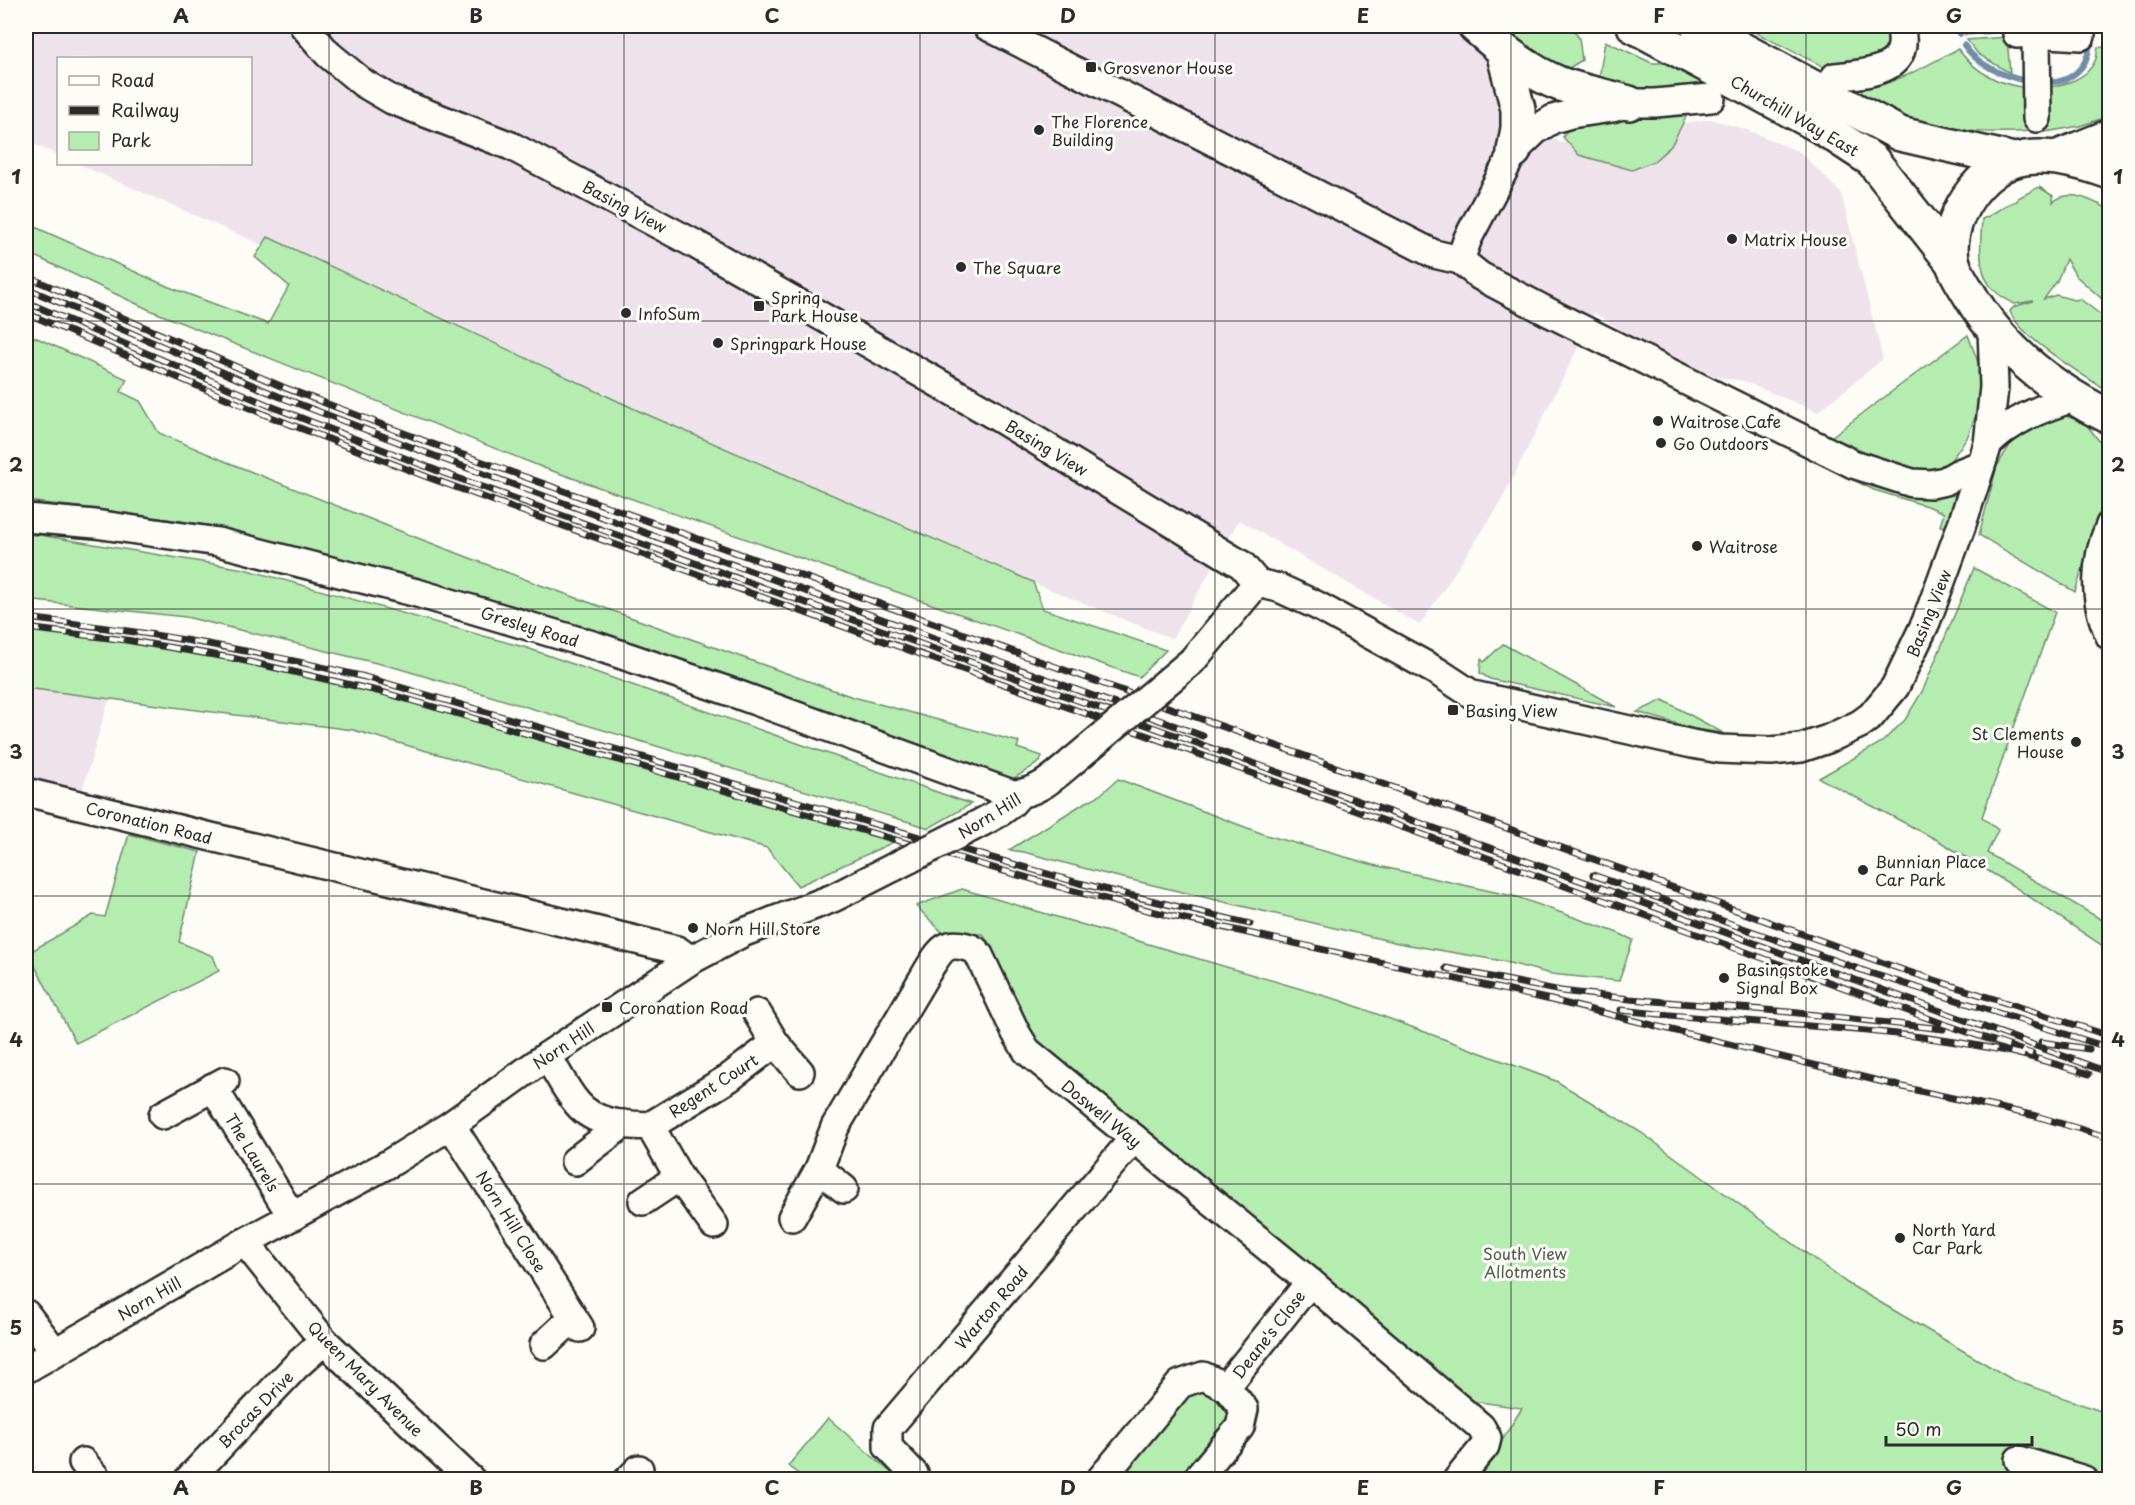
<svg xmlns="http://www.w3.org/2000/svg" width="2135" height="1505" font-family="'Playpen Sans',sans-serif">
<style>
.built{fill:#efe3eb}
.green{fill:#b5edb0;stroke:#708c6e;stroke-width:1.5}
.lines{fill:none;stroke-linecap:round;stroke-linejoin:round}
.stream{stroke:#718ea8;stroke-width:6}
.minor-casing{stroke:#2b2b2b;stroke-width:32}
.major-casing{stroke:#2b2b2b;stroke-width:38}
.minor{stroke:#fdfcf7;stroke-width:27}
.major{stroke:#fdfcf7;stroke-width:33}
.rail-casing{stroke:#2b2b2b;stroke-width:7}
.rail{stroke:#fdfcf7;stroke-width:4.5;stroke-dasharray:14;stroke-linecap:butt}
.minor-bridge-casing{stroke:#2b2b2b;stroke-width:32;stroke-linecap:butt}
.minor-bridge{stroke:#fdfcf7;stroke-width:27}
.grid{fill:none;stroke:#2b2b2b;stroke-width:1.5;stroke-opacity:0.55}
.poi-dot{fill:#2b2b2b;stroke:#fdfcf7;stroke-width:2}
.labels{text-anchor:middle;dominant-baseline:central;stroke-width:6;stroke-linejoin:round;paint-order:stroke}
.poi-label{font-size:16px;fill:#2b2b2b;stroke:#fdfcf7;text-anchor:start}
.street-label{font-size:16px;fill:#2b2b2b;stroke:#fdfcf7}
.park-label{font-size:16px;fill:#4e5c4c;stroke:#fdfcf7}
.neatline{fill:none;stroke:#2b2b2b;stroke-width:2}
.grid-label{font-size:20px;text-anchor:middle;font-weight:bold;fill:#2b2b2b}
</style>
<rect width="100%" height="100%" fill="#fdfcf7"/>
<filter id="ink" filterUnits="userSpaceOnUse"><feTurbulence type="fractalNoise" baseFrequency=".0167" numOctaves="2"/><feDisplacementMap in="SourceGraphic" scale="12" xChannelSelector="R" yChannelSelector="G"/><feConvolveMatrix kernelMatrix="1 2 1 2 8 2 1 2 1" color-interpolation-filters="sRGB"/></filter>
<g filter="url(#ink)">
<!-- built -->
<g class="built">
<polygon points="26,26 1464,26 1500,78 1509,115 1561,143 1711,119 1747,130 1800,152 1841,193 1883,359 1818,412 1743,381 1717,377 1645,345 1594,313 1570,364 1498,507 1420,625 1239,520 1172,639 962,554 78,164 250,164 250,58 58,58 58,155 26,141"/>
<polygon points="26,688 109,699 81,795 26,783"/>
</g>
<!-- green -->
<g class="green">
<polygon points="1494,26 1571,26 1579,38 1582,60 1558,75"/>
<polygon points="1743,26 1888,26 1887,48 1882,60 1832,71"/>
<polygon points="1966,26 2006,26 2007,32 1965,35"/>
<polygon points="2007,37 2010,73 1978,54 1967,40"/>
<polygon points="1605,41 1652,63 1674,63 1703,75 1705,85 1617,98 1599,79"/>
<path d="M 2098,47 L 2109,48 L 2109,116 L 2080,126 L 2045,132 L 2042,88 C 2061,86 2086,81 2095,61 C 2097,58 2097,51 2098,47 Z"/>
<path d="M 1958,49 C 1975,72 2000,85 2028,88 L 2033,131 C 1965,136 1920,128 1859,96 L 1859,89 C 1899,83 1923,67 1958,49 Z"/>
<polygon points="1674,107 1686,117 1671,146 1654,161 1632,170 1579,155 1563,137 1568,129 1637,112"/>
<path d="M 2039,187 L 2053,196 L 2053,202 C 2070,187 2091,201 2109,209 L 2109,305 L 2076,276 L 2066,259 L 2057,281 L 2044,299 L 2056,295 L 2074,300 L 2080,299 L 2109,321 L 2109,392 C 2086,377 2018,336 2010,311 L 2014,307 L 2033,301 L 2014,304 C 2006,299 1994,293 1989,284 C 1977,266 1981,239 1982,219 C 1995,215 2002,204 2017,201 L 2018,198 Z"/>
<polygon points="26,223 169,287 268,324 289,286 255,257 268,237 639,411 1033,582 1043,609 1166,650 1139,677 544,468 152,311 26,252"/>
<polygon points="26,333 127,379 121,392 140,401 159,433 227,462 410,535 535,583 850,696 1019,742 1017,748 1042,756 1040,762 1008,782 421,581 221,527 97,509 26,501"/>
<polygon points="1968,335 1979,365 1979,407 1967,438 1946,467 1929,474 1909,470 1831,437"/>
<polygon points="2060,414 2085,423 2100,442 2109,460 2109,488 2075,592 1979,535 1997,466 2016,435"/>
<polygon points="1806,453 1866,479 1933,499 1954,495 1958,497 1953,528 1940,526 1944,513 1930,507 1874,490 1806,457 1805,456"/>
<polygon points="26,535 39,535 244,569 527,648 971,804 929,828 397,668 186,617 26,600"/>
<polygon points="1974,568 2055,612 1982,817 1998,830 1987,853 2109,924 2109,950 2013,886 1939,841 1819,778 1882,742 1905,720 1923,690"/>
<polygon points="26,628 126,640 232,658 302,673 447,710 896,841 798,886 767,848 353,730 26,688"/>
<polygon points="1503,644 1616,707 1490,679 1480,673 1481,659 1484,662"/>
<polygon points="1663,700 1723,733 1695,729 1637,712"/>
<polygon points="1118,779 1266,835 1374,865 1517,897 1618,933 1633,940 1619,981 1551,974 1502,961 1398,943 1102,873 1024,852 1009,850 1081,805 1100,795"/>
<polygon points="129,834 200,852 179,942 213,956 219,971 76,1043 28,953 93,915 105,917"/>
<polygon points="962,889 1342,1001 1556,1081 1642,1133 1847,1283 2013,1380 2109,1414 2109,1479 1473,1479 1493,1455 1522,1408 1466,1400 1139,1124 1033,1040 1022,1019 995,955 983,934 944,934 916,906"/>
<polygon points="1199,1383 1229,1401 1231,1422 1182,1479 1115,1480 1192,1388"/>
<polygon points="828,1418 896,1477 894,1479 805,1479 788,1466"/>
</g>
<g class="lines">
<!-- stream -->
<g class="stream">
<polyline points="1960,34 1961,26"/>
<path d="M 1964,45 C 1976,64 2004,77 2027,81"/>
<path d="M 2046,82 C 2069,84 2088,68 2089,46"/>
</g>
<defs>
<g id="minor">
<polyline points="304,26 328,54 363,83 392,100 511,146 693,243 994,415 1242,565 1257,583 1279,588 1316,605 1438,672 1473,695 1692,744 1720,749 1744,750 1771,751 1801,748 1828,739 1860,724 1871,716 1895,687 1926,622 1961,527 1988,444 1994,387 1992,328"/>
<polyline points="987,26 1434,254 1460,260 1480,276 1552,314 1853,464 1912,483 1931,484 1945,481 1959,473 1980,465"/>
<polyline points="2029,26 2036,37 2037,118"/>
<polyline points="2017,34 2033,33 2081,36"/>
<path d="M 1835,77 C 1868,73 1913,72 1900,26"/>
<polyline points="2050,157 2110,133"/>
<polyline points="1460,260 1468,238 1514,151 1537,129 1553,119 1571,114 1612,108 1629,103 1655,103 1711,98"/>
<path d="M 1988,444 C 2012,420 2041,408 2073,398"/>
<path d="M 26,518 L 95,524 L 218,542 L 417,593 L 596,646 L 728,691 L 1012,794 C 1037,794 1054,777 1073,761"/>
<path d="M 2110,525 C 2094,561 2093,601 2110,636"/>
<polyline points="1192,661 1257,583"/>
<polyline points="26,792 677,950 691,960"/>
<path d="M 965,831 C 983,821 1008,812 1019,794"/>
<polyline points="757,1013 775,1043 800,1072"/>
<path d="M 547,1056 C 557,1071 565,1089 577,1103 C 595,1125 625,1125 650,1126 L 679,1177 L 714,1225"/>
<polyline points="213,1087 283,1202 294,1216"/>
<polyline points="163,1115 225,1081"/>
<polyline points="451,1125 580,1328"/>
<polyline points="650,1126 729,1078 775,1043"/>
<polyline points="575,1161 623,1124"/>
<polyline points="819,1169 844,1189"/>
<polyline points="643,1201 679,1177"/>
<path d="M 792,1217 L 819,1169 L 835,1127 L 930,967 C 941,950 945,941 967,947 C 973,948 976,950 979,955 L 1016,1033 L 1027,1051 L 1310,1282 L 1481,1427 L 1487,1438 L 1485,1446 L 1457,1480"/>
<polyline points="245,1242 324,1341 471,1480"/>
<polyline points="26,1314 55,1352"/>
<polyline points="544,1345 573,1318"/>
<polyline points="26,1369 245,1242 390,1163 451,1125 547,1056 691,960 742,933 833,898 894,867"/>
<polyline points="1226,1387 1310,1282"/>
<polyline points="2019,1460 2084,1480"/>
<polyline points="83,1462 98,1480"/>
<polyline points="188,1480 296,1366 324,1341"/>
<polyline points="628,1480 639,1469"/>
<polyline points="912,1480 914,1474 888,1447 888,1428 1134,1138"/>
<polyline points="1100,1480 1180,1384 1203,1376 1226,1387 1244,1409 1240,1427 1196,1480"/>
</g>
<g id="major">
<path d="M 1475,26 C 1501,49 1527,71 1560,84 C 1583,92 1606,96 1629,103"/>
<polyline points="1634,26 1820,126 1872,160 1953,263"/>
<polyline points="1698,26 1900,134 2014,160"/>
<polyline points="1503,51 1518,109 1518,128 1514,151"/>
<path d="M 2110,172 C 2083,162 2053,154 2025,158 C 1981,164 1942,221 1953,264 C 1956,273 1963,284 1968,292 C 2000,348 2052,389 2110,417"/>
</g>
</defs>
<!-- minor casing -->
<use href="#minor" class="minor-casing"/>
<!-- major casing -->
<use href="#major" class="major-casing"/>
<!-- minor -->
<use href="#minor" class="minor"/>
<!-- major -->
<use href="#major" class="major"/>
<defs>
<g id="rail">
<polyline points="26,276 283,387 430,443 1744,913 1903,970 2110,1036"/>
<polyline points="26,288 278,396 432,455 1203,736"/>
<polyline points="26,302 273,407 438,471 1702,924 2110,1073"/>
<polyline points="26,313 266,415 430,478 1474,853 1944,1024 2032,1054"/>
<path d="M 26,618 C 140,630 253,650 365,677 L 1079,883 L 1250,924"/>
<polyline points="26,628 126,640 232,658 382,692 1070,890 1167,915 1551,1000 1911,1089 2036,1116 2110,1138"/>
<polyline points="1593,875 1870,973 2110,1048"/>
<polyline points="1446,968 1561,991 1630,999 1789,1012 1943,1029"/>
<path d="M 1621,1010 C 1752,1025 1885,1025 2015,1053 C 2040,1059 2065,1067 2089,1074"/>
<polyline points="2041,1042 2089,1049"/>
</g>
</defs>
<!-- rail casing -->
<use href="#rail" class="rail-casing"/>
<!-- rail -->
<use href="#rail" class="rail"/>
<defs>
<g id="minor-bridge">
<polyline points="1073,761 1192,661"/>
<polyline points="894,867 965,831"/>
</g>
</defs>
<!-- minor-bridge casing -->
<use href="#minor-bridge" class="minor-bridge-casing"/>
<!-- minor-bridge -->
<use href="#minor-bridge" class="minor-bridge"/>
</g>
</g>
<!-- grid -->
<path class="grid" d="M 329,26 L 329,1480M 624,26 L 624,1480M 920,26 L 920,1480M 1215,26 L 1215,1480M 1511,26 L 1511,1480M 1806,26 L 1806,1480M 26,321 L 2110,321M 26,609 L 2110,609M 26,896 L 2110,896M 26,1184 L 2110,1184"/>
<!-- markers -->
<g class="poi-dot">
<rect x="1085" y="61" width="12" height="12" rx="3"/>
<circle cx="1039" cy="130" r="6"/>
<circle cx="1732" cy="239" r="6"/>
<circle cx="961" cy="267" r="6"/>
<rect x="753" y="300" width="12" height="12" rx="3"/>
<circle cx="626" cy="313" r="6"/>
<circle cx="718" cy="343" r="6"/>
<circle cx="1658" cy="421" r="6"/>
<circle cx="1661" cy="443" r="6"/>
<circle cx="1697" cy="546" r="6"/>
<rect x="1447" y="704" width="12" height="12" rx="3"/>
<circle cx="2076" cy="742" r="6"/>
<circle cx="1863" cy="870" r="6"/>
<circle cx="693" cy="928" r="6"/>
<circle cx="1724" cy="978" r="6"/>
<rect x="601" y="1001" width="12" height="12" rx="3"/>
<circle cx="1900" cy="1238" r="6"/>
</g>
<g class="labels">
<!-- poi labels -->
<g class="poi-label">
<text x="1103" y="67">Grosvenor House</text>
<text x="1051" y="121">The Florence<tspan x="1051" dy="18">Building</tspan></text>
<text x="1744" y="239">Matrix House</text>
<text x="973" y="267">The Square</text>
<text x="771" y="297">Spring<tspan x="771" dy="18">Park House</tspan></text>
<text x="638" y="313">InfoSum</text>
<text x="730" y="343">Springpark House</text>
<text x="1670" y="421">Waitrose Cafe</text>
<text x="1673" y="443">Go Outdoors</text>
<text x="1709" y="546">Waitrose</text>
<text x="1465" y="710">Basing View</text>
<text x="2064" y="733" text-anchor="end">St Clements<tspan x="2064" dy="18">House</tspan></text>
<text x="1875" y="861">Bunnian Place<tspan x="1875" dy="18">Car Park</tspan></text>
<text x="705" y="928">Norn Hill Store</text>
<text x="1736" y="969">Basingstoke<tspan x="1736" dy="18">Signal Box</tspan></text>
<text x="619" y="1007">Coronation Road</text>
<text x="1912" y="1229">North Yard<tspan x="1912" dy="18">Car Park</tspan></text>
</g>
<!-- street labels -->
<g class="street-label">
<text transform="translate(1795 115) rotate(30)">Churchill Way East</text>
<text transform="translate(625 206) rotate(28)">Basing View</text>
<text transform="translate(1047 447) rotate(31)">Basing View</text>
<text transform="translate(1928 613) rotate(-68)">Basing View</text>
<text transform="translate(530 626) rotate(17)">Gresley Road</text>
<text transform="translate(989 815) rotate(-32)">Norn Hill</text>
<text transform="translate(149 822) rotate(14)">Coronation Road</text>
<text transform="translate(563 1045) rotate(-34)">Norn Hill</text>
<text transform="translate(713 1085) rotate(-33)">Regent Court</text>
<text transform="translate(1102 1113) rotate(39)">Doswell Way</text>
<text transform="translate(253 1152) rotate(59)">The Laurels</text>
<text transform="translate(512 1221) rotate(58)">Norn Hill Close</text>
<text transform="translate(149 1298) rotate(-30)">Norn Hill</text>
<text transform="translate(991 1307) rotate(-50)">Warton Road</text>
<text transform="translate(1268 1334) rotate(-52)">Deane's Close</text>
<text transform="translate(366 1378) rotate(45)">Queen Mary Avenue</text>
<text transform="translate(255 1409) rotate(-46)">Brocas Drive</text>
</g>
<!-- park labels -->
<g class="park-label">
<text x="1525" y="1253">South View<tspan x="1525" dy="18">Allotments</tspan></text>
</g>
</g>
<!-- margin -->
<rect width="2135" height="1505" fill="none" stroke="#fdfcf7" stroke-width="66"/>
<!-- legend -->
<rect x="57" y="57" width="195" height="108" fill="#fdfcf7" stroke="#a9a8a5" stroke-width="1.5"/>
<rect x="69" y="76" width="30" height="9" fill="#fdfcf7" stroke="#a9a8a5" stroke-width="1.5"/>
<text x="111" y="87" font-size="18" fill="#2b2b2b">Road</text>
<rect x="69" y="106" width="30" height="9" fill="#2b2b2b" stroke="#a9a8a5" stroke-width="1.5"/>
<text x="111" y="117" font-size="18" fill="#2b2b2b">Railway</text>
<rect x="69" y="132" width="30" height="18" fill="#b5edb0" stroke="#a9a8a5" stroke-width="1.5"/>
<text x="111" y="147" font-size="18" fill="#2b2b2b">Park</text>
<!-- scale -->
<path d="M1886 1436v9h146v-9" fill="none" stroke="#2b2b2b" stroke-width="3"/>
<text x="1895" y="1436" font-size="18" fill="#2b2b2b" stroke="#fdfcf7" stroke-width="4.5" paint-order="stroke">50 m</text>
<rect x="33" y="33" width="2069" height="1439" class="neatline"/>
<g class="grid-label">
<text x="181" y="23">A</text>
<text x="476" y="23">B</text>
<text x="772" y="23">C</text>
<text x="1068" y="23">D</text>
<text x="1363" y="23">E</text>
<text x="1659" y="23">F</text>
<text x="1954" y="23">G</text>
<text x="16" y="184">1</text>
<text x="2118" y="184">1</text>
<text x="16" y="472">2</text>
<text x="2118" y="472">2</text>
<text x="16" y="759">3</text>
<text x="2118" y="759">3</text>
<text x="16" y="1047">4</text>
<text x="2118" y="1047">4</text>
<text x="16" y="1335">5</text>
<text x="2118" y="1335">5</text>
<text x="181" y="1495">A</text>
<text x="476" y="1495">B</text>
<text x="772" y="1495">C</text>
<text x="1068" y="1495">D</text>
<text x="1363" y="1495">E</text>
<text x="1659" y="1495">F</text>
<text x="1954" y="1495">G</text>
</g>
</svg>
